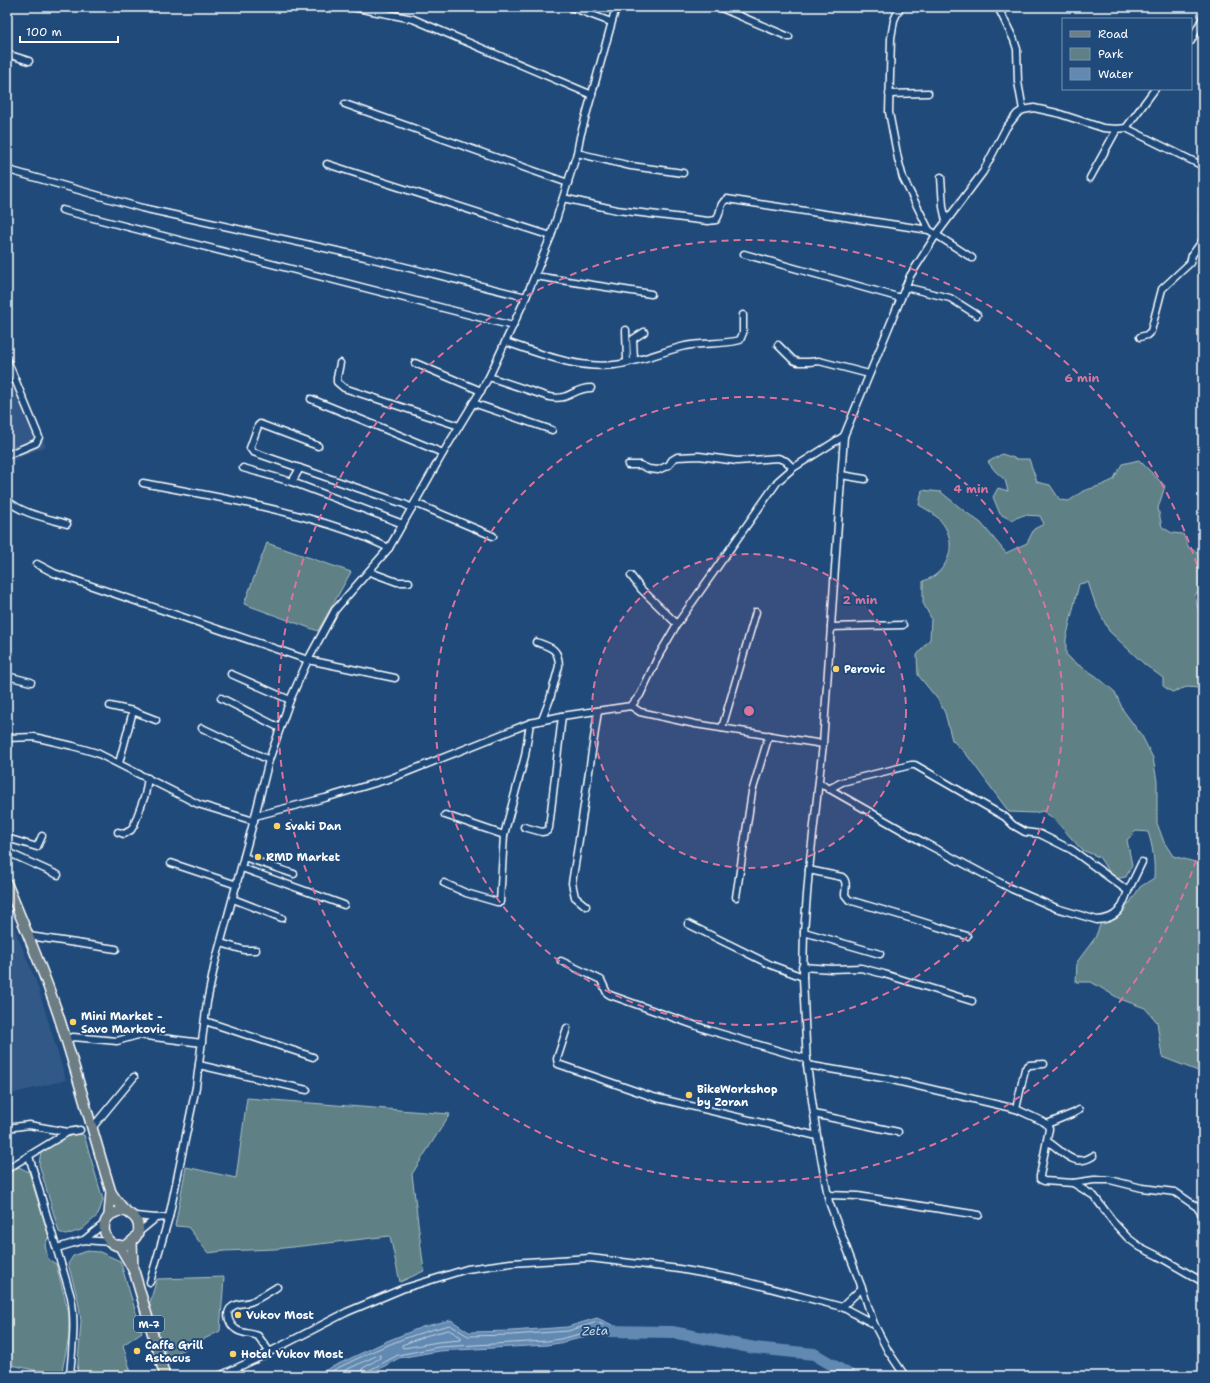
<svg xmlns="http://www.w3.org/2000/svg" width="1210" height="1383" font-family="'Shantell Sans',sans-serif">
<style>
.built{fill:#315887}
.green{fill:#5f8186;stroke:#afc0c2}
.water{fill:#6289b1;stroke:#a1b8d0}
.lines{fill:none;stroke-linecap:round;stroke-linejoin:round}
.shore{stroke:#c0d0e0;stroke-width:1}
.river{stroke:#6289b1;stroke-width:12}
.street-casing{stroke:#fff;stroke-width:9}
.primary-casing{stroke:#fff;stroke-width:12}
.street{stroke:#1f4a7a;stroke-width:6}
.primary{stroke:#6d7d84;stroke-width:9}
.ring{fill:none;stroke:#da749d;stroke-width:2;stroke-dasharray:7 5}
.poi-dot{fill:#ffd166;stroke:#1f4a7a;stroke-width:1.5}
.labels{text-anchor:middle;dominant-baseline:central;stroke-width:4;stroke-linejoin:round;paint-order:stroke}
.shield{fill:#1f4a7a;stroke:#bcc9d7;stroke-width:1}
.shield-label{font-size:10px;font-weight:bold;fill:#fff}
.poi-label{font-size:11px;font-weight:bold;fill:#fff;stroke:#1f4a7a;text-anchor:start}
.water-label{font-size:12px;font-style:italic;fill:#d0dce8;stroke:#1f4a7a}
.centre{fill:#da749d;stroke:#1f4a7a;stroke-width:2}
.ring-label{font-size:12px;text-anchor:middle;font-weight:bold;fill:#da749d;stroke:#1f4a7a;stroke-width:4;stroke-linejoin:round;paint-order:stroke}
</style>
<rect width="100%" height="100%" fill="#1f4a7a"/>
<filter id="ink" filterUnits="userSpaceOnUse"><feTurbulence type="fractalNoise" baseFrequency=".025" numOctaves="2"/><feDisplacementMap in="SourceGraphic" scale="8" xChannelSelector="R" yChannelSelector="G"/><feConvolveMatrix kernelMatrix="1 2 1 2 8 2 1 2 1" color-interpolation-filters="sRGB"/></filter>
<g filter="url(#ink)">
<!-- built -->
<g class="built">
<polygon points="7,355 46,446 7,463"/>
<polygon points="7,911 36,981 66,1080 7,1095"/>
</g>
<!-- green -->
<g class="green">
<path d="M 1002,454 L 1017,459 L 1029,459 L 1037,482 L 1050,485 L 1060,500 L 1069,501 L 1083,491 L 1102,485 L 1113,480 L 1122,464 L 1139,460 L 1165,486 L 1158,508 L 1162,527 L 1172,533 L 1183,534 L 1189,548 L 1201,554 L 1203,556 L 1203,589 L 1195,595 L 1198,609 L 1203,608 L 1203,685 L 1199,688 L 1187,687 L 1172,692 L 1163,686 L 1163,678 L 1144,664 L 1109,631 L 1095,603 L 1088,582 L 1079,584 L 1066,639 L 1066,654 L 1074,662 L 1096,676 L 1115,692 L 1123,710 L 1142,736 L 1153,758 L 1157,781 L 1157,823 L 1164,842 L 1173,856 L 1195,862 L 1203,868 L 1203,1073 L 1162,1057 L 1157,1022 L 1145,1008 L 1120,999 L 1091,982 L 1076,982 L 1077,962 L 1095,938 L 1102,920 L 1118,913 L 1129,904 L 1140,887 L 1154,878 C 1155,862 1153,847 1148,832 L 1136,831 L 1127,840 L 1132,865 L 1126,877 L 1114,879 L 1099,857 L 1082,850 L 1054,819 L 1043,811 L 1034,813 L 1009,812 L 967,755 L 952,740 L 945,713 L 939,701 L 918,675 L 917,655 L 930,639 L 931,618 L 923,603 L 923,581 C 926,580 931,578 934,576 C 955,560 955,534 937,517 C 932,512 924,508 919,505 L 922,490 L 941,492 L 963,510 L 981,523 L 1006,553 L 1027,543 L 1034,529 L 1044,524 L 1040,516 L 1024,515 L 1011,520 L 1000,514 L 993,497 L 998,488 L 1008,491 L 1005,480 L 995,471 L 988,462 Z"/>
<polygon points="267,543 351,572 318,631 244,604"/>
<polygon points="247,1098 450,1114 412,1174 424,1271 400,1282 390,1236 275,1249 224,1251 208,1253 188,1227 175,1226 186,1167 236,1178"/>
<polygon points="70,1133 84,1135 103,1200 98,1215 81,1230 66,1235 59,1232 39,1164 41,1152"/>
<polygon points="19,1167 29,1172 49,1236 45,1245 48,1259 56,1264 69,1314 69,1337 61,1376 7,1364 7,1232 8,1233 7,1231 7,1175"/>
<polygon points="87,1251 100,1252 120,1261 142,1332 123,1345 132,1376 77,1376 81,1321 78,1300 68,1264 73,1256"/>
<polygon points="224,1277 220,1331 167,1358 149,1305 157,1279"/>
</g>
<!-- water -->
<polygon class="water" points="597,1318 617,1327 620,1331 619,1335 585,1337 560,1343 547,1345 439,1351 399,1358 367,1376 313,1376 387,1341 422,1327 451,1320 469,1332 511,1331 567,1327"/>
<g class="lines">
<!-- shore -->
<g class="shore">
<polygon points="449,1330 461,1337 461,1340 438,1342 404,1348 402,1347 402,1345 425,1336"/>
<path d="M 322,1376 C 363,1355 405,1335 450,1325 L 468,1336 L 511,1335 L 568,1331 L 597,1322 L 611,1329 L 609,1332 L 584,1333 L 560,1339 L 547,1341 L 439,1347 L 398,1355 L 368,1371 L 366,1376"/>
<polyline points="333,1376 378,1355 380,1355 380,1358 363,1368 361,1376"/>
</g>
<!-- river -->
<polyline class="river" points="605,1331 672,1332 755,1348 814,1354 851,1376"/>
<defs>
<g id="street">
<polyline points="352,7 413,19 592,95"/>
<polyline points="571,7 611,22"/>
<polyline points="719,7 789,37"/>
<polyline points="900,7 894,20 891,38 889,112 898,159 903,178 929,230 972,258"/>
<polyline points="998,7 1014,40 1017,49 1018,82 1023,110"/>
<polyline points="1191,41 1203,17"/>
<polyline points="7,54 29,61"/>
<polyline points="889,94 928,93"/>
<polyline points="345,104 568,183"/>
<polyline points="1126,128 1203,166"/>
<polyline points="577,153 631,166 683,173"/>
<polyline points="327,164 551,236"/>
<polyline points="7,168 12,171 142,208 365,257 526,297"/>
<polyline points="941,177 943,207 946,221"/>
<polyline points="1090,178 1117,129"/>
<path d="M 563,198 L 617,210 L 708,221 L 716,220 C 722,213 718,204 727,199 L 929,230"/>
<polyline points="62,210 513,326"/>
<polyline points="1203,214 1203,230"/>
<polyline points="744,254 901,298"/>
<polyline points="535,276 651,294"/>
<polyline points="905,287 950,298 977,315"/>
<polyline points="626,330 627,362"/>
<polyline points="1140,337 1147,335 1151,331 1162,289 1190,263 1192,255 1203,240"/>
<path d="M 506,342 C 541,354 576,369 614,365 C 638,362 661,352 685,346 C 703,342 722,345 740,340 L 743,333 L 743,315"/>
<polyline points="778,345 793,360 798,362 809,362 819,361 869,374"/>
<polyline points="7,360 39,437 36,443 7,455"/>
<polyline points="634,360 633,339 644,332"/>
<polyline points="340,363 337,378 337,382 344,388 459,426"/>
<polyline points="415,363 481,391"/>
<path d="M 489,377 L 549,397 C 571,401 572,388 591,388"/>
<polyline points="311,399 443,453"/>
<polyline points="473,403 552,430"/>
<polyline points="844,436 823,744 809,870 804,932 803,977 807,1065 817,1136 829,1202 862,1288 874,1324 888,1351 905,1376"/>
<polyline points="318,446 260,424 258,426 250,448 253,452 404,504 412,508"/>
<polyline points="628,465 640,465 649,469 658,470 669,465 672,460 677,457 699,456 737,461 778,458 786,461 793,468"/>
<polyline points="243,468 292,482 403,524"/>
<polyline points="841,475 865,479"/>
<polyline points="292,482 300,468"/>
<path d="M 143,483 C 212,496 283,508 349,531 C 363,536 376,542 389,548"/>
<path d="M 7,500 C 22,514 47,518 67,524"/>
<polyline points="415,503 493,536"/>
<polyline points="37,564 54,573 308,660 395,678"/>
<polyline points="370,572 397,582 409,582"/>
<polyline points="631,576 641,589 677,624"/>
<polyline points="831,627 903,625"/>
<path d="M 536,642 C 550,647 559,648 559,666 L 550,699 L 542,720"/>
<polyline points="231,674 290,700"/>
<polyline points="7,676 31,682"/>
<polyline points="221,698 280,728"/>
<polyline points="110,706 133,711"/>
<polyline points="631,706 640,712 695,724 823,744"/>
<polyline points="202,728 269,760"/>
<polyline points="722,728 756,612"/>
<polyline points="7,738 34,737 73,746 97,753 198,804 254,821"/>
<polyline points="119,763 133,711 156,720"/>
<path d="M 819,783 L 921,841 L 1012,889 L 1056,908 L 1097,920 C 1118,919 1122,908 1128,891"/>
<polyline points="829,789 842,782 911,765 915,765 1005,817 1013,825 1025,832 1040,834 1072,850 1128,891 1142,862"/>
<polyline points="445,815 504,835"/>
<polyline points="255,816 325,798 392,778 530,723 562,716 631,706 640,695 659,655 677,624 778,481 793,468 844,436 910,276 936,235 983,172 1006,128 1017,114 1023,110 1034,108 1057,113 1103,128 1117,129 1126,128 1155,89"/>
<polyline points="524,827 542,832 547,831 549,828 562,716"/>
<polyline points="118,832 124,834 131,830 134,825 145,795 148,778"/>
<polyline points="7,838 37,847 42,836"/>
<polyline points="7,852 58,875"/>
<polyline points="244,857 294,874"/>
<polyline points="171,863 237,885"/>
<polyline points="242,868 344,905"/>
<path d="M 809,870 L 842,877 C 848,881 845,889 845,895 L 849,900 L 913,919 L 967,936"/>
<polyline points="444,883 466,893 497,902 500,902 504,835 525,756 530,723"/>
<polyline points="736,897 752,792 769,735"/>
<polyline points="233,899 282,918"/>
<polyline points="586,906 575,897 572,883 578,846 598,711"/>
<polyline points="688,924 771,965 803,977"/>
<polyline points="804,932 880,954"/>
<polyline points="29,936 116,949"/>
<polyline points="221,943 244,950 256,950"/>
<polyline points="561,961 601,980 607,993 610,995 708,1030 807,1059"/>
<polyline points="802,967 832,969 861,968 884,974 972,1001"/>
<polyline points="205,1021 313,1057"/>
<polyline points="567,1028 557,1059 558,1064 653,1097 817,1136"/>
<polyline points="66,1040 73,1037 117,1041 138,1035 202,1043"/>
<polyline points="199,1065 307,1090"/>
<polyline points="807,1065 888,1079 1016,1109 1042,1121 1047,1124 1049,1129 1040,1176 1040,1179 1044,1181 1073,1183 1094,1196 1115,1224 1128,1238 1140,1247 1158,1256 1203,1282"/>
<polyline points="1016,1109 1025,1069 1029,1065 1044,1064"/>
<polyline points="814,1114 898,1132"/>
<polyline points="1047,1124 1074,1113 1079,1110"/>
<polyline points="7,1128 29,1125 68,1132"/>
<polyline points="92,1128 134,1077"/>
<path d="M 1047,1141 C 1062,1150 1073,1169 1093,1156"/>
<path d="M 29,1156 L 71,1297 C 76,1323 72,1349 70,1376"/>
<polyline points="7,1169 68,1132 80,1130"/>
<polyline points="1073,1183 1094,1180 1110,1180 1142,1188 1175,1192 1197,1207 1203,1216"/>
<polyline points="828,1195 858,1196 979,1215"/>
<polyline points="135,1216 156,1218 169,1217 196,1087 207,1002 215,963 255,816 269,760 290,700 308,660 335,610 389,548 443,453 489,377 526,297 551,236 577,153 580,137 616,7"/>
<polyline points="139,1232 156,1218"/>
<polyline points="84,1240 105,1223"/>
<polyline points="57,1248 84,1240 110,1242"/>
<polyline points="150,1282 169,1217"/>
<polyline points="842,1307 862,1288"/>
<path d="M 269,1351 L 258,1336 C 251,1333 244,1334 237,1330 C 230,1326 224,1313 232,1307 C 237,1303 244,1304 250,1302 C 259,1299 269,1292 277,1287"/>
<polyline points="219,1376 254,1360 347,1312 402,1289 467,1269 511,1263 590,1258 679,1269 735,1279 842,1307 874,1324"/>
</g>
<g id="primary">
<path d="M 7,884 C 25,927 43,970 58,1014 C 77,1073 93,1133 111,1192 C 115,1198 119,1204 124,1209 C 129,1215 136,1215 138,1224 C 140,1231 138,1236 132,1241 C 107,1262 88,1211 125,1211"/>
<polyline points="109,1215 111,1192"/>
<polyline points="132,1241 133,1270"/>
<polyline points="119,1245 134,1271 165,1376"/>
</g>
</defs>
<!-- street casing -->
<use href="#street" class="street-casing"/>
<!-- primary casing -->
<use href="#primary" class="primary-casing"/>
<!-- street -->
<use href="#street" class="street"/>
<!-- primary -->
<use href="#primary" class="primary"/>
</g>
</g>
<!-- distance rings -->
<circle cx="749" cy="711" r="157" fill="#da749d" fill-opacity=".12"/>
<g class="ring">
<circle cx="749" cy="711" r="157"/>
<circle cx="749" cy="711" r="314"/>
<path d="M1203 837A471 471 0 1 1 1203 585"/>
</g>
<!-- markers -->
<g class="poi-dot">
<circle cx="836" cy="669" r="4"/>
<circle cx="277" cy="826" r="4"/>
<circle cx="258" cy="857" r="4"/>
<circle cx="73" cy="1022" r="4"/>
<circle cx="689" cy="1095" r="4"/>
<circle cx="238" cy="1315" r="4"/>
<circle cx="137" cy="1351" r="4"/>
<circle cx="233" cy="1354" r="4"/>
</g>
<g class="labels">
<!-- shield labels -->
<rect class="shield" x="134" y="1316" width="30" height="16" rx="3"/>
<g class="shield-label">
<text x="149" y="1324">M-7</text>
</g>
<!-- poi labels -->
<g class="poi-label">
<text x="844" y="669">Perovic</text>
<text x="285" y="826">Svaki Dan</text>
<text x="266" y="857">RMD Market</text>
<text x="81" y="1016">Mini Market -<tspan x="81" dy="13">Savo Markovic</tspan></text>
<text x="697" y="1089">BikeWorkshop<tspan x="697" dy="13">by Zoran</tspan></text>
<text x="246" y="1315">Vukov Most</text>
<text x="145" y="1345">Caffe Grill<tspan x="145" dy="13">Astacus</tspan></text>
<text x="241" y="1354">Hotel Vukov Most</text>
</g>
<!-- water labels -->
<g class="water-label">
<text transform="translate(595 1331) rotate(-2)">Zeta</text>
</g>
</g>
<circle cx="749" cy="711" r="6" class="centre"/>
<g class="ring-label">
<text x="1082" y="382">6 min</text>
<text x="971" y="493">4 min</text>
<text x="860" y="604">2 min</text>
</g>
<!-- margin -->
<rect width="1210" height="1383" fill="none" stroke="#1f4a7a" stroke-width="24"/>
<rect x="12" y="12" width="1186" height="1359" fill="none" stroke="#fff" stroke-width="1.5" filter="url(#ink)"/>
<!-- legend -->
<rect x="1062" y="18" width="130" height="72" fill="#1f4a7a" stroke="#7992af"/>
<rect x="1070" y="31" width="20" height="6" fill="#6d7d84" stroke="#7992af"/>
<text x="1098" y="38" font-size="12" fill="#ffffff">Road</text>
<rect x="1070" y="48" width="20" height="12" fill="#5f8186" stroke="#7992af"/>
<text x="1098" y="58" font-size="12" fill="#ffffff">Park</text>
<rect x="1070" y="68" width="20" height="12" fill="#6289b1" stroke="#7992af"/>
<text x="1098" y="78" font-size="12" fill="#ffffff">Water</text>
<!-- scale -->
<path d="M20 36v6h98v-6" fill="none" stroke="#ffffff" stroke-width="2"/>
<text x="26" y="36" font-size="12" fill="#ffffff" stroke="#1f4a7a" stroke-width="3" paint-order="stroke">100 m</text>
</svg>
